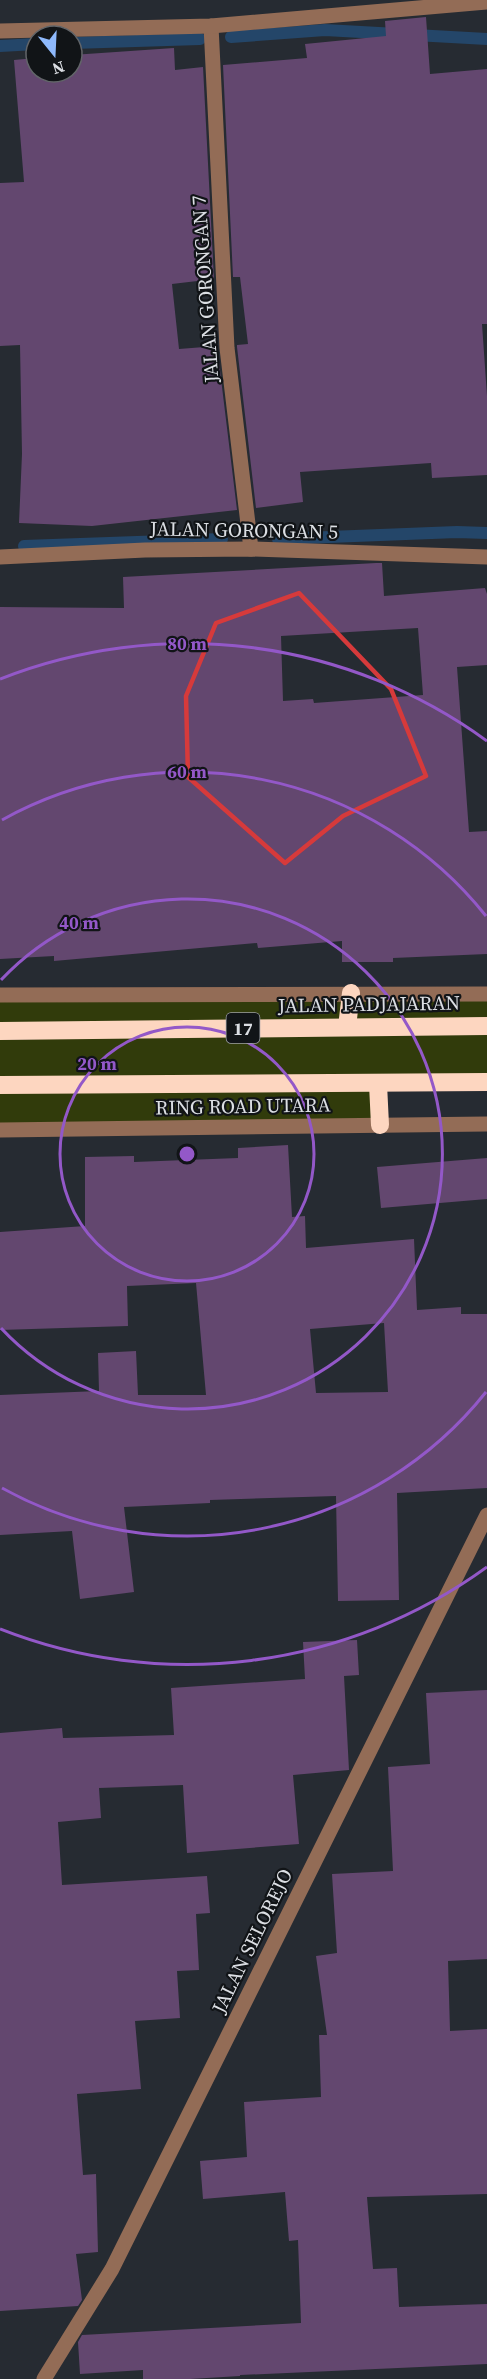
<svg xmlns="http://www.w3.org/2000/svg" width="487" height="2379" font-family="'Source Serif 4',serif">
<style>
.green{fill:#313b0b}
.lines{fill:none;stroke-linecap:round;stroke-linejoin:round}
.stream{stroke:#244669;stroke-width:12}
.building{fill:#63476f;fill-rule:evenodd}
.minor{stroke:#936c56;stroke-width:15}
.highway{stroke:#fdd6c0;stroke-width:18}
.marked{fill:none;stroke:#d63a3b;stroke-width:4.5;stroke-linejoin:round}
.ring{fill:none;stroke:#9358c8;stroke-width:3}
.labels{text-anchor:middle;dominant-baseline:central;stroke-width:4.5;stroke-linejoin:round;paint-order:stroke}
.shield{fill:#111417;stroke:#9ea1a6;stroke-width:1.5}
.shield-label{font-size:18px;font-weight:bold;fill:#dbdee3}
.street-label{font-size:20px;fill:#dbdee3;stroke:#111417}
.centre{fill:#9358c8;stroke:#111417;stroke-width:3}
.ring-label{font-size:18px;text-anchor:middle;font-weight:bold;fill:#9358c8;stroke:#111417;stroke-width:4.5;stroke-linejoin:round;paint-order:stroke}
</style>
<rect width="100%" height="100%" fill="#262b32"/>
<!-- green -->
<g class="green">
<polygon points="487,996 487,1026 0,1031 0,998"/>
<polygon points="487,1029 487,1079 0,1081 0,1040"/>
<polygon points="378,1084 380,1125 0,1126 0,1087"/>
</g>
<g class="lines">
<!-- stream -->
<g class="stream">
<polyline points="231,37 325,30 487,39"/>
<polyline points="72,43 200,39"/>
<polyline points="0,46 36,44"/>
<polyline points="278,539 457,532 487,533"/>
<polyline points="24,546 222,539"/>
</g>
</g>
<!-- building -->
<g class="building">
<polygon points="426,17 430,74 487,69 487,324 482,324 487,396 487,475 432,478 431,463 300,472 303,502 256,508 237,347 237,345 248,344 240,277 233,277 223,65 307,58 305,44 386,36 385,21"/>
<polygon points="174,48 175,70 203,67 214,279 172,284 179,349 217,346 237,510 92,526 19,523 22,454 20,345 0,346 0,183 24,182 14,60 36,58 36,72 72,72 72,55"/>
<path d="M 376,563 L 382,563 L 384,596 L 485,588 L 487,594 L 487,665 L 457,667 L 469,832 L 487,831 L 487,954 L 393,958 L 393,962 L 342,962 L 342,941 L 258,948 L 257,943 L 54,961 L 54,956 L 0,959 L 0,607 L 124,608 L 123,577 ZM 418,628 L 423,695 L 314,703 L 313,699 L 283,701 L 281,636 Z"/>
<path d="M 288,1145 L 292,1217 L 305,1216 L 306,1248 L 414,1239 L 417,1310 L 461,1307 L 461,1314 L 487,1314 L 487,1488 L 397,1493 L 399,1600 L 338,1601 L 336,1496 L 210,1500 L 210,1503 L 124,1507 L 134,1592 L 80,1599 L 72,1531 L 0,1535 L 0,1395 L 99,1391 L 98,1353 L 136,1351 L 138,1395 L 206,1395 L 196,1283 L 127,1286 L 128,1326 L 0,1330 L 0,1232 L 85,1226 L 85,1157 L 134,1156 L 134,1162 L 238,1158 L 238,1148 ZM 384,1323 L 388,1392 L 316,1393 L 310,1329 Z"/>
<polygon points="487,1158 487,1199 381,1208 377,1167"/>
<polygon points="357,1640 359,1675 344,1676 349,1770 293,1775 299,1844 187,1853 183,1785 99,1788 101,1818 58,1822 62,1885 207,1876 210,1913 196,1914 199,1970 177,1971 180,2018 135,2021 141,2089 77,2094 83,2175 96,2174 98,2252 76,2254 82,2300 78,2306 0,2311 0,1733 62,1728 63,1738 174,1735 171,1688 305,1679 303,1642"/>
<polygon points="487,1690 487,1959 448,1961 450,2031 487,2029 487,2194 367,2197 373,2269 397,2268 399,2307 487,2304 487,2364 240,2375 240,2376 190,2379 143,2379 143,2370 80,2374 78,2342 82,2335 301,2323 298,2240 289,2241 285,2192 203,2199 200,2161 247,2157 244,2102 321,2097 319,2035 327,2035 316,1956 337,1953 332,1874 393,1871 388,1767 430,1764 426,1693"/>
</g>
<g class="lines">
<!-- minor -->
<g class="minor">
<polyline points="211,26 227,348 251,549"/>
<polyline points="0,31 211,26 487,2"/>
<polyline points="0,557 145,550 251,549 487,557"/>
<polyline points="0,995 487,994"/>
<polyline points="0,1130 487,1124"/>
<polyline points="44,2379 112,2269 487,1515"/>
</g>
<!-- highway -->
<g class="highway">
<polyline points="347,1027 351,993"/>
<polyline points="0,1031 487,1026"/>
<polyline points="378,1084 380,1125"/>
<polyline points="0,1085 487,1082"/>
</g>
</g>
<!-- marked area -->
<path class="marked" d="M 299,593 L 391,689 L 426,776 L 343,816 L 285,863 L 188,777 L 186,696 L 216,623 Z"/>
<!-- distance rings -->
<g class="ring">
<circle cx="187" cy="1154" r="127"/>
<path d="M1 980A255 255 0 1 1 1 1328"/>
<path d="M486 1392A382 382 0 0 1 2 1488M2 820A382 382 0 0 1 486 916"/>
<path d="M487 1567A510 510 0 0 1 0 1629M0 679A510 510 0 0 1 487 741"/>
</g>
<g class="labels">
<!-- shield labels -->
<rect class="shield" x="226.5" y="1013" width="33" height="30" rx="4.5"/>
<g class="shield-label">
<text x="243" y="1028">17</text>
</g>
<!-- street labels -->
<g class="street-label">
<text transform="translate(205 289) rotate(-94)">JALAN GORONGAN 7</text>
<text transform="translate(244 530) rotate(1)">JALAN GORONGAN 5</text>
<text transform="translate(369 1004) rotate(-1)">JALAN PADJAJARAN</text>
<text transform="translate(243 1106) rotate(-1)">RING ROAD UTARA</text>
<text transform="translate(252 1941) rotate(-64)">JALAN SELOREJO</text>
</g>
</g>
<circle cx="187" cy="1154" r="9" class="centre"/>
<g class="ring-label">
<text x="187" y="650">80 m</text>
<text x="187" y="778">60 m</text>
<text x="79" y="929">40 m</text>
<text x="97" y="1070">20 m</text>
</g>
<!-- north arrow -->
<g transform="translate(54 54) rotate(162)"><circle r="28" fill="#111417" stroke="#626569" stroke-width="1.5"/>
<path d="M0-4.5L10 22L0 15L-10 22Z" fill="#8eb9fc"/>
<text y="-9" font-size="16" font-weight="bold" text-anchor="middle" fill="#dbdee3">N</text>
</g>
</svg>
